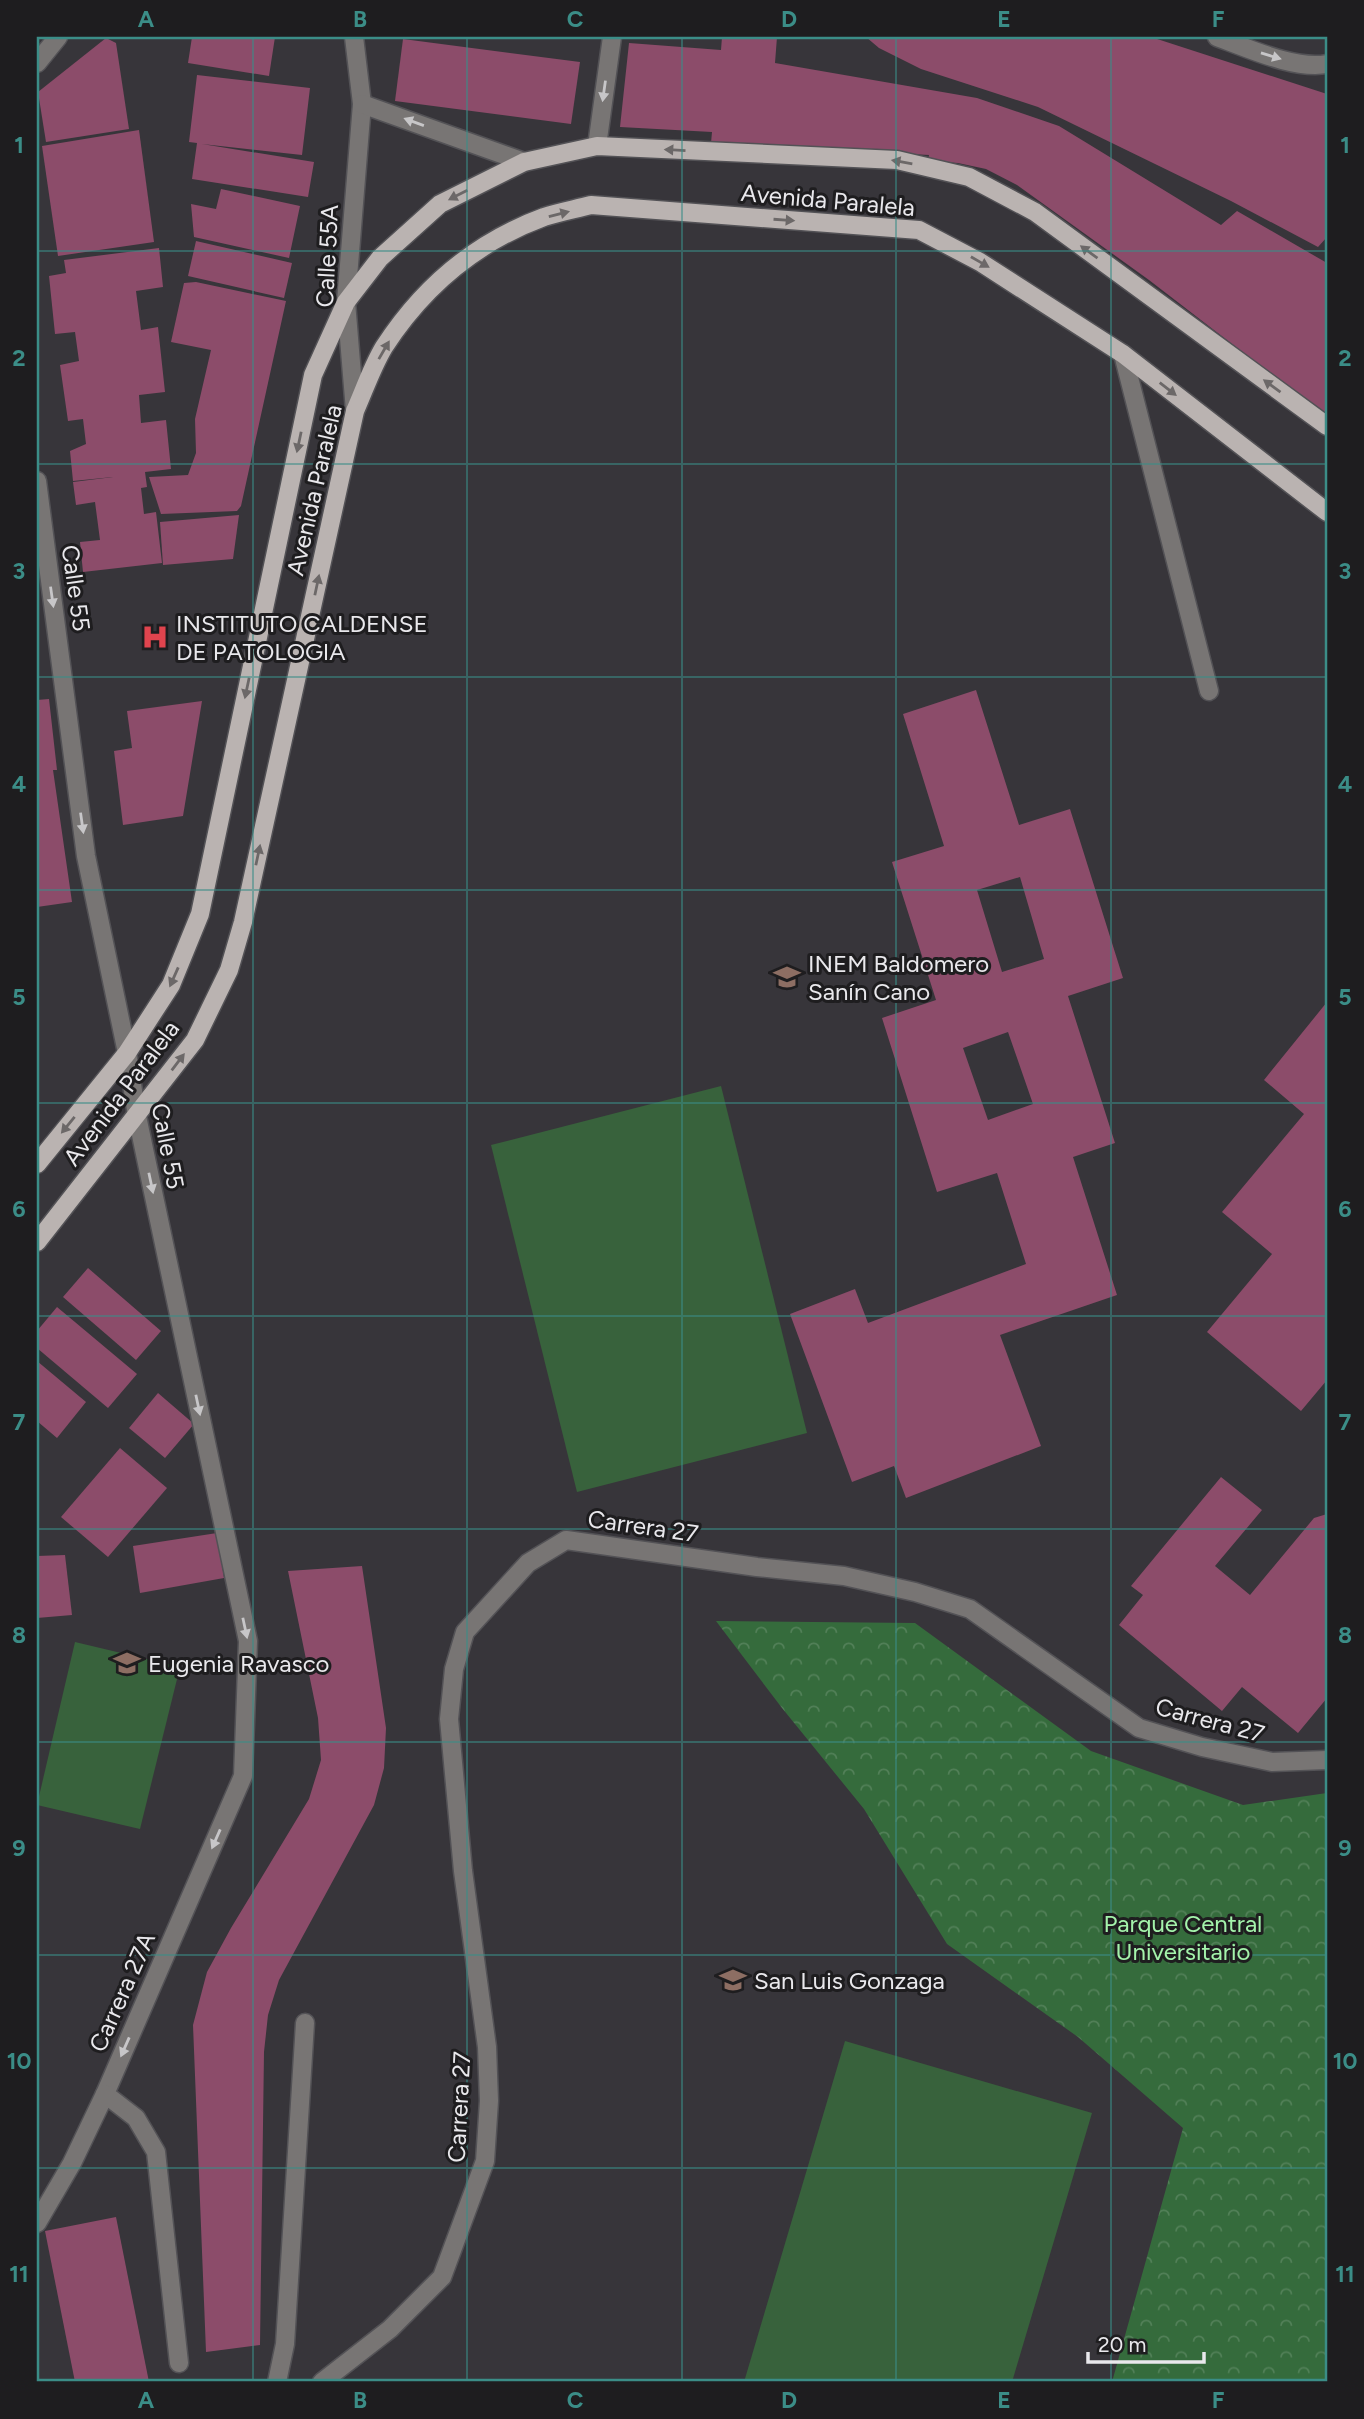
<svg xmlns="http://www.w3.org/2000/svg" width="1364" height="2419" font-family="Figtree,sans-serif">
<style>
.forest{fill:url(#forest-crowns)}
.pitch{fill:#38623c}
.building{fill:#8c4c6a;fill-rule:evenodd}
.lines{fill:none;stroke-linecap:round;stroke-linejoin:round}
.minor-casing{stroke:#535256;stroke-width:21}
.major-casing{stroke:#535256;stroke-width:21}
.minor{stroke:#787574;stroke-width:18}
.major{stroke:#bab3b1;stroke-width:18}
.oneway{fill:#c7c6c8}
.oneway2{fill:#6c6868}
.grid{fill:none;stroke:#3b8d87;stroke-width:2;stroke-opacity:0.55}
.labels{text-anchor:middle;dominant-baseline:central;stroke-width:6;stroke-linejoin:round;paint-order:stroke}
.street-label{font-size:24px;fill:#e9e8ec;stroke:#1e1d1f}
.poi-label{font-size:24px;fill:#e9e8ec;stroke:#1e1d1f;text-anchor:start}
.park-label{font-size:24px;fill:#a4f3ab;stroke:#1e1d1f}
.neatline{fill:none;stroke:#3b8d87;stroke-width:2.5}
.grid-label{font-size:23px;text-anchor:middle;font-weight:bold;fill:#3b8d87}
</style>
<defs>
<pattern id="forest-crowns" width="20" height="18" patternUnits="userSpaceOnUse" patternTransform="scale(1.75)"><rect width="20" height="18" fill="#356b3c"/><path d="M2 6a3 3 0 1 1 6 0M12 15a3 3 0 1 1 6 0" fill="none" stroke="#528058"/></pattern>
</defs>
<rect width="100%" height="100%" fill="#37353a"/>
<!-- forest -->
<polygon class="forest" points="716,1621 915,1623 1091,1751 1243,1805 1327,1793 1327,2382 1112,2382 1183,2128 1078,2037 947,1944 864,1809 782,1708"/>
<!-- pitch -->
<g class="pitch">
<polygon points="721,1086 807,1433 577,1492 491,1145"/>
<polygon points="75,1642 180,1667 140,1829 37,1805"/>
<polygon points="845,2041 1092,2113 1012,2382 744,2382"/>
</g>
<!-- building -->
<g class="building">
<polygon points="192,37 275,37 269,76 188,63"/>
<polygon points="722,37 777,37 775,63 977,98 1059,126 1221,225 1237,211 1327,263 1327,417 1149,280 1017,185 986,169 958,163 928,161 929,155 711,143 712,132 620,127 629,43 721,50"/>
<polygon points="866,37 1151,37 1327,94 1327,237 1318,247 1231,201 1038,107 921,69 879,48"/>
<polygon points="106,38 116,43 129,129 46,142 38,92"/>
<polygon points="403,39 580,62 571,124 395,101"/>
<polygon points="197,75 310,88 302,155 202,144 314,162 308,197 192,179 197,143 189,142"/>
<polygon points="139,130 154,242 58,256 42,146"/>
<polygon points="221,189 300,206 289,258 194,237 191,204 216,209"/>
<polygon points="196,241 292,263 284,298 188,276"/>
<polygon points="159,248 163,287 136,291 141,330 158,327 165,392 139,395 141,423 166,420 171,469 145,472 147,487 141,488 144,514 156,512 162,563 83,572 80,542 100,540 95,502 76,505 73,482 113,477 73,481 70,451 86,444 83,419 68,421 60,365 79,361 75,332 55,334 49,276 66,273 64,260"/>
<polygon points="196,282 286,301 241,506 237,511 161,514 149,477 188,475 196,453 195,419 211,350 171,342 184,283"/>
<polygon points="239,515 233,559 163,565 160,522"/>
<path d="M 976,690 L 1019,825 L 1070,809 L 1123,978 L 1068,996 L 1115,1143 L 1073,1157 L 1117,1295 L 1000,1335 L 1041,1446 L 906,1498 L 894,1466 L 852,1482 L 790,1314 L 855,1289 L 868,1323 L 1026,1264 L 997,1173 L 937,1192 L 882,1018 L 936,1000 L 892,862 L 944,846 L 903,714 ZM 1020,877 L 1044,959 L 1002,972 L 977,890 ZM 1008,1032 L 1033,1104 L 988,1120 L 963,1048 Z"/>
<polygon points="49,699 57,770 53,770 72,902 37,907 37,700"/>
<polygon points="202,701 183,816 123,825 114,751 132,748 127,711"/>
<polygon points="1327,1002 1327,1380 1301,1411 1207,1332 1272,1254 1222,1212 1304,1114 1264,1080"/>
<polygon points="88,1268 161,1331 136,1360 63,1297"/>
<polygon points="57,1307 137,1374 108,1408 37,1348 37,1331"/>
<polygon points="37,1361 86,1402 57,1438 37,1421"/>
<polygon points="158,1393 194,1424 165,1458 129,1428"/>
<polygon points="120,1448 167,1488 108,1557 61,1517"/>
<polygon points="1221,1477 1262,1510 1215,1566 1250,1595 1314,1518 1327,1514 1327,1698 1298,1733 1242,1687 1222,1711 1119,1625 1143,1595 1131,1586"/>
<polygon points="217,1533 224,1578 140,1593 133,1546"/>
<polygon points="65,1555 72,1615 37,1618 37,1556"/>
<polygon points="362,1566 386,1728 384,1768 374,1805 279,1980 268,2015 264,2052 260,2345 206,2352 193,2025 207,1972 231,1928 309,1799 321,1760 318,1718 288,1571"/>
<polygon points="116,2217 149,2382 75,2382 45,2231"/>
</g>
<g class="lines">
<defs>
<g id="minor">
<polyline points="354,37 362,104 346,302 355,411"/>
<path d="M 1217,37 C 1248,48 1294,70 1327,64"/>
<polyline points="37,63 58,37"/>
<polyline points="362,104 524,162"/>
<polyline points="597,146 612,37"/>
<polyline points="1123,354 1209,691"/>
<polyline points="37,481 86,856 127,1053 137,1116 248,1641 243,1776 105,2094 72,2163 37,2223"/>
<polyline points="105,2094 136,2118 156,2152 179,2363"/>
<polyline points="277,2382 285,2344 305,2023"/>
<polyline points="322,2382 390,2329 442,2277 485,2161 489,2101 487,2047 463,1871 449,1719 454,1669 465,1632 528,1563 566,1540 757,1567 844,1576 915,1592 970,1609 1139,1728 1202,1747 1272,1762 1327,1760"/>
</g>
<g id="major">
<polyline points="37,1164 127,1053 171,985 200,914 313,375 346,302 380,258 440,204 524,162 597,146 897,160 969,177 1035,212 1327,426"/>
<path d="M 37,1242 L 195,1040 L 229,970 L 243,922 L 355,411 C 364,391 372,367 384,347 C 423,287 476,242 544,217 C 559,212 576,209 591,205 L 919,230 L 980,262 L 1123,354 L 1327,512"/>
</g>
</defs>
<!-- minor casing -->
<use href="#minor" class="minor-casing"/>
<!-- major casing -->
<use href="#major" class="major-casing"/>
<!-- minor -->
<use href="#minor" class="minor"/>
<!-- major -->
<use href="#major" class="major"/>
</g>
<!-- one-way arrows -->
<defs><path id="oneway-solid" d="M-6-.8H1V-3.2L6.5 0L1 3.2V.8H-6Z" transform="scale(1.75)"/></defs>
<g class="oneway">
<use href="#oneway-solid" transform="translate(1271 56) rotate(17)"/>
<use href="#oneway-solid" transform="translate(604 91) rotate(98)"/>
<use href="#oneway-solid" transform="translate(414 122) rotate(-160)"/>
<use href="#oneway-solid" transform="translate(52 597) rotate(82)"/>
<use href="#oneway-solid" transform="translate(82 823) rotate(82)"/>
<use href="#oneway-solid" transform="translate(151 1183) rotate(78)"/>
<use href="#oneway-solid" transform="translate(198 1405) rotate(78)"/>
<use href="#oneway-solid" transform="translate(245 1628) rotate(78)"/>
<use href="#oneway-solid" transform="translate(216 1839) rotate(114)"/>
<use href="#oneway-solid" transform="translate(125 2047) rotate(114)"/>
</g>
<g class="oneway2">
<use href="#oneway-solid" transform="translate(675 150) rotate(-177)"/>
<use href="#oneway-solid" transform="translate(902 162) rotate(-170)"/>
<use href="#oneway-solid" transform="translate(458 195) rotate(153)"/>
<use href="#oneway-solid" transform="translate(559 214) rotate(-14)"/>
<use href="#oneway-solid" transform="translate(784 220) rotate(4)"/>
<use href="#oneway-solid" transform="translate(1089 252) rotate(-144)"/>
<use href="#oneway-solid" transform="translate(980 262) rotate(30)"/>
<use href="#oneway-solid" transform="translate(384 350) rotate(-60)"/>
<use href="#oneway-solid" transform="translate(1272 386) rotate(-144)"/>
<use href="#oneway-solid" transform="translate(1168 389) rotate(38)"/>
<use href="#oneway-solid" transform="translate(299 442) rotate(102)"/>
<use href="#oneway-solid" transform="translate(317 585) rotate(-78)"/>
<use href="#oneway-solid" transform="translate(247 688) rotate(102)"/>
<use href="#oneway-solid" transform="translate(258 855) rotate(-78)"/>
<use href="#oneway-solid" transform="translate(174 977) rotate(114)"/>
<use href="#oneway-solid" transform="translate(178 1062) rotate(-53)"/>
<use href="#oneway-solid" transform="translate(68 1125) rotate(129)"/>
</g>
<!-- grid -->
<path class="grid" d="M 253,37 L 253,2382M 467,37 L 467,2382M 682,37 L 682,2382M 896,37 L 896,2382M 1111,37 L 1111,2382M 37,251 L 1327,251M 37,464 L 1327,464M 37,677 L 1327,677M 37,890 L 1327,890M 37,1103 L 1327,1103M 37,1316 L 1327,1316M 37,1529 L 1327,1529M 37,1742 L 1327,1742M 37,1955 L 1327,1955M 37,2168 L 1327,2168"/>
<!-- icons -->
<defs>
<symbol id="hospital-bare" viewBox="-9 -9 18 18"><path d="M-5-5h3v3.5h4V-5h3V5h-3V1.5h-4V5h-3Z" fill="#e0444e" stroke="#1e1d1f" stroke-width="2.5" paint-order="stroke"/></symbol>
<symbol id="school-bare" viewBox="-9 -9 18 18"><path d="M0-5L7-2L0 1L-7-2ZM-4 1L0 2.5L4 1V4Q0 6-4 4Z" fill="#8d6e63" stroke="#1e1d1f" stroke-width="2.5" paint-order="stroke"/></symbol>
</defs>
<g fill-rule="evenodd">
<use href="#hospital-bare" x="136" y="618" width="38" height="38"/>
<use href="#school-bare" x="768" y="958" width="38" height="38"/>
<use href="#school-bare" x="108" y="1644" width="38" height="38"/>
<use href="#school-bare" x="714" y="1961" width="38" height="38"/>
</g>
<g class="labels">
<!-- street labels -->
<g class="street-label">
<text transform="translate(828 200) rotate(5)">Avenida Paralela</text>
<text transform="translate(327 256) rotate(-87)">Calle 55A</text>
<text transform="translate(314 490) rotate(-77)">Avenida Paralela</text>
<text transform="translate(76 588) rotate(82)">Calle 55</text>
<text transform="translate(121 1093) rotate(-53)">Avenida Paralela</text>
<text transform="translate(168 1146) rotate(79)">Calle 55</text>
<text transform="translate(643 1526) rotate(8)">Carrera 27</text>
<text transform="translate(1210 1720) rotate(15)">Carrera 27</text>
<text transform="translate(122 1992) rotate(-66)">Carrera 27A</text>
<text transform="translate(459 2107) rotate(-87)">Carrera 27</text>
</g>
<!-- poi labels -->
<g class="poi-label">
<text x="176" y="623">INSTITUTO CALDENSE<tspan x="176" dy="28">DE PATOLOGIA</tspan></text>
<text x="808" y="963">INEM Baldomero<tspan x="808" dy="28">Sanín Cano</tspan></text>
<text x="148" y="1663">Eugenia Ravasco</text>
<text x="754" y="1980">San Luis Gonzaga</text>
</g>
<!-- park labels -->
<g class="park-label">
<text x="1183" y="1923">Parque Central<tspan x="1183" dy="28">Universitario</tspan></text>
</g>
</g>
<!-- border -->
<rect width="1364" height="2419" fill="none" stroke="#1e1d1f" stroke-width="77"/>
<!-- scale -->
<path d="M1088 2352v10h116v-10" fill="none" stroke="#e9e8ec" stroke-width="3.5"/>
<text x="1098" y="2352" font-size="21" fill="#e9e8ec" stroke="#1e1d1f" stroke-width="5" paint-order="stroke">20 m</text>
<rect x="38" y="38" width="1288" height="2342" class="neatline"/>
<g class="grid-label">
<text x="146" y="27">A</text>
<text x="360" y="27">B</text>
<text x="575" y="27">C</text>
<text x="789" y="27">D</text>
<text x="1004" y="27">E</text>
<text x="1218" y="27">F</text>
<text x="19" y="153">1</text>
<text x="1345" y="153">1</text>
<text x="19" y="366">2</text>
<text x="1345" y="366">2</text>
<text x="19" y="579">3</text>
<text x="1345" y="579">3</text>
<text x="19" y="792">4</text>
<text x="1345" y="792">4</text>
<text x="19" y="1005">5</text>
<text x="1345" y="1005">5</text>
<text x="19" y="1217">6</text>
<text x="1345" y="1217">6</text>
<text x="19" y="1430">7</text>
<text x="1345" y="1430">7</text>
<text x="19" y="1643">8</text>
<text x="1345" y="1643">8</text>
<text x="19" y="1856">9</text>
<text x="1345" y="1856">9</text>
<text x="19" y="2069">10</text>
<text x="1345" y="2069">10</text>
<text x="19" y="2282">11</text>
<text x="1345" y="2282">11</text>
<text x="146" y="2408">A</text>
<text x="360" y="2408">B</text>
<text x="575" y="2408">C</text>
<text x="789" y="2408">D</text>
<text x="1004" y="2408">E</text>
<text x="1218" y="2408">F</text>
</g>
</svg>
